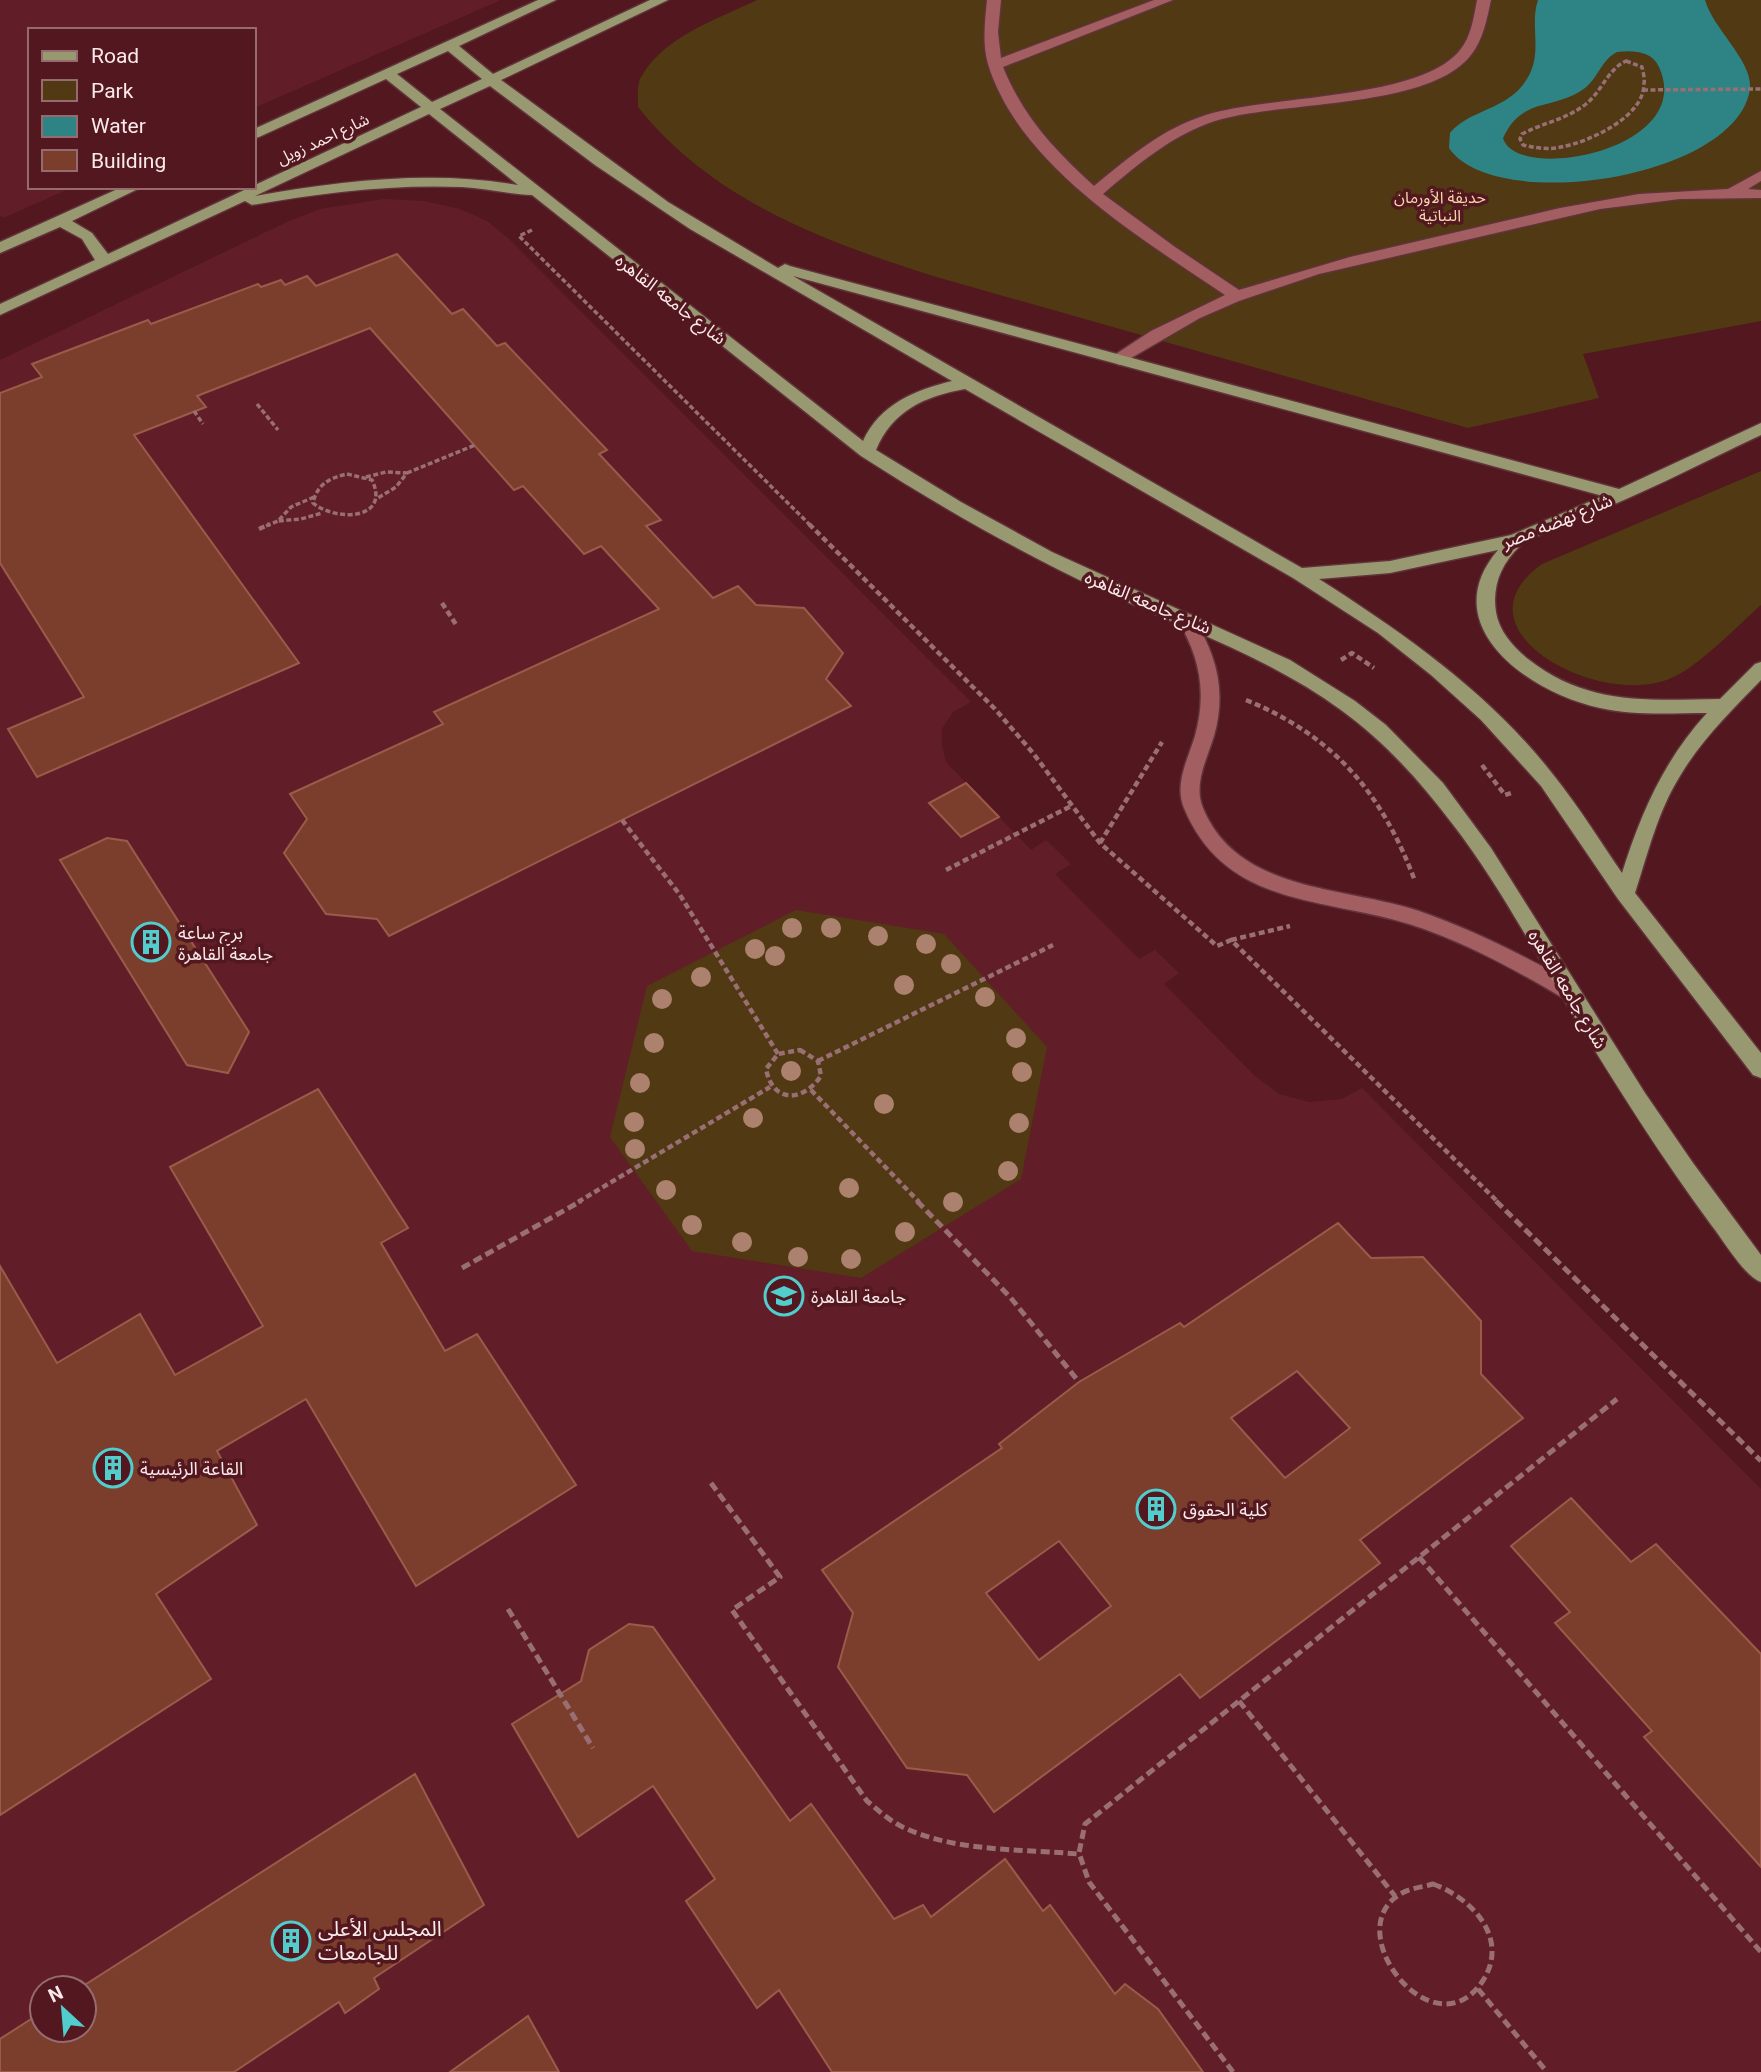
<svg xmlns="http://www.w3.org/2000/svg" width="1761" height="2072" font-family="Roboto,'Noto Sans Arabic',sans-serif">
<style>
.built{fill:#621e28;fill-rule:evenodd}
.green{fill:#503913}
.water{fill:#2e8485;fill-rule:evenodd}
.building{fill:#7b3e2d;stroke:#9c5b4a;stroke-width:2;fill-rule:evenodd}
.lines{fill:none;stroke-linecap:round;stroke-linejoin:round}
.minor-casing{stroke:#61333a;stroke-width:3}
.major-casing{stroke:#61333a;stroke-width:3}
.path-far2{stroke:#996f74;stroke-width:3.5;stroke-dasharray:5 2.5;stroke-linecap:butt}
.path-far1{stroke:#996f74;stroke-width:4.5;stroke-dasharray:6 3.5;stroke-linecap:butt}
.path{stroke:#996f74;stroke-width:5;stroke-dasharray:9 4.5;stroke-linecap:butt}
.minor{fill:#a35e62;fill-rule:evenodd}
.major{fill:#989971;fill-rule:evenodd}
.tree{fill:#ac816d}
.labels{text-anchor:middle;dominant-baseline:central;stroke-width:7;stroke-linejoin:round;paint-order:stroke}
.far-street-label{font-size:16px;fill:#fae9e9;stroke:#53171f}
.far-park-label{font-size:16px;fill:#f5d7ac;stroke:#53171f}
.street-label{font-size:18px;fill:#fae9e9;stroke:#53171f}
.poi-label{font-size:18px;fill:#fae9e9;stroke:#53171f;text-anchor:start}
.near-poi-label{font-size:21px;fill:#fae9e9;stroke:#53171f;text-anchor:start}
</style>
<rect width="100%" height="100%" fill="#53171f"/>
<!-- built -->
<g class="built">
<polygon points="0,0 501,0 254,108 254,30 30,30 30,187 73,187 3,218 0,215"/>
<path d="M 384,199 L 424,201 L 460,209 L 487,221 L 508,238 L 971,702 L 953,712 L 942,729 L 942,746 L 946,762 L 1031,850 L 1046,840 L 1071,864 L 1055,874 L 1139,959 L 1155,950 L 1179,973 L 1164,984 L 1255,1076 L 1279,1094 L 1309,1102 L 1342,1099 L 1362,1088 L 1761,1489 L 1761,2072 L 0,2072 L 0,360 L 287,222 L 320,209 ZM 42,1988 L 84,1988 L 84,2030 L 42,2030 Z"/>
</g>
<!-- green -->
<g class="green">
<path d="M 757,0 L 1761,0 L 1761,321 L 1583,354 L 1599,398 L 1468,428 L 933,276 C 823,241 712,200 638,107 C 638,98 637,87 640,79 C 663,36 716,20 757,0 Z"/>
<path d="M 1761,471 L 1761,605 C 1737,626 1698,668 1669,679 C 1597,708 1450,629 1542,564 Z"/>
<polygon points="796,910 944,934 1047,1047 1021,1179 861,1278 692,1251 610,1137 647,986"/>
</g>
<!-- water -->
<path class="water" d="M 1538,0 L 1705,0 C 1713,29 1753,61 1750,89 C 1737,179 1494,215 1449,148 L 1450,133 C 1471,107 1514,111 1531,71 C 1541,48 1530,23 1538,0 ZM 1617,52 C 1633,50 1652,51 1659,67 C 1697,150 1516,184 1503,138 C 1522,96 1554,111 1585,88 C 1598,78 1602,59 1617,52 Z"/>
<!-- building -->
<g class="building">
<polygon points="397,254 452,314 463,309 497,346 505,343 607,450 599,454 661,520 646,526 713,598 738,586 756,605 804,608 843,653 826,679 851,706 389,936 377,919 326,914 284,853 307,819 290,794 443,724 434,712 659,609 601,546 584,554 523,486 514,490 370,328 197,396 206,407 134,435 299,663 37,777 8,729 84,697 0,563 0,393 42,377 32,364 148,320 151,324 258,284 261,287 281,280 285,285 307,276 316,286"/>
<polygon points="966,783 999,817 961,837 929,803"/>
<polygon points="107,838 127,841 249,1032 228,1073 187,1065 60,860"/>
<polygon points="318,1089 408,1228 381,1243 445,1351 477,1334 576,1485 416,1586 306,1399 217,1451 257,1525 156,1594 211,1679 0,1815 0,1266 57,1363 140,1314 175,1375 263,1326 170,1167"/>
<path d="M 1338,1223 L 1371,1258 L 1423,1257 L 1481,1321 L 1481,1374 L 1523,1418 L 1360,1540 L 1380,1563 L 1200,1698 L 1180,1674 L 994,1812 L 967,1775 L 907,1768 L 838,1667 L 853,1613 L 822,1570 L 1002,1448 L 999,1444 L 1079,1382 L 1180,1323 L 1184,1327 ZM 1297,1371 L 1350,1428 L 1285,1478 L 1231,1418 ZM 1059,1541 L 1111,1606 L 1039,1660 L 986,1593 Z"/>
<polygon points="1571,1498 1631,1562 1656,1544 1761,1654 1761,1867 1644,1737 1652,1731 1555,1623 1570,1612 1511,1546"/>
<polygon points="629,1624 653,1627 790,1821 811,1804 894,1919 923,1905 931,1917 1005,1859 1043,1911 1050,1905 1115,1994 1125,1984 1158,2009 1203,2072 832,2072 779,1990 757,2008 686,1901 715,1879 653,1786 578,1837 512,1724 581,1681 589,1650"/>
<polygon points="415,1774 484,1905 374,1978 379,1989 345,2013 339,2002 234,2072 0,2072 0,2039 42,2012 42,2030 84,2030 84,1988 80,1988"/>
<polygon points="528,2016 559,2072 450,2072"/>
</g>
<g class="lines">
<defs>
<g id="minor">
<path d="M 987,0 L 1001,0 L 998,32 L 1001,58 L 1154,0 L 1173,0 L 1003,67 C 1024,118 1054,149 1094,186 C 1128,158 1163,128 1206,115 C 1269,95 1421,100 1460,50 C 1471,37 1474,16 1477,0 L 1491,0 C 1487,19 1483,40 1471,55 C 1428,110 1281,100 1215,121 C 1172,135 1137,165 1103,194 L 1175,247 L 1239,290 L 1350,257 L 1560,208 L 1639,194 L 1728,189 L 1761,171 L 1761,181 L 1748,189 L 1761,190 L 1761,198 L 1680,199 L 1600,209 L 1319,274 L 1239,301 L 1200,318 L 1119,365 L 1111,360 L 1113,356 L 1151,331 L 1225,295 C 1141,238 1019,166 988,64 C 982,43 985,21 987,0 Z"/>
<path d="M 1186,613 L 1192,615 C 1216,654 1227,690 1214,736 C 1207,759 1193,784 1203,808 C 1238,893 1344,886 1419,911 C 1474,930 1527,957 1577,986 L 1580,992 L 1577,998 L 1570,1000 L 1563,998 C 1514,969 1463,941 1409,924 C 1322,897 1225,907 1184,808 C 1174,784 1188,759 1195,736 C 1207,692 1200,657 1177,619 L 1180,615 Z"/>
</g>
<path id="major" d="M 538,0 L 556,0 L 459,46 L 493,74 L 650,0 L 668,0 L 501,80 L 668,202 L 778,268 L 785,264 L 790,266 L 1619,489 L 1761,423 L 1761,435 C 1710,459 1660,485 1608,507 C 1591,515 1530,536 1520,546 C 1501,564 1492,586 1496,612 C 1499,631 1513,647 1528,659 C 1588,706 1648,700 1720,699 L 1755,664 L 1761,662 L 1761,680 C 1732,710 1701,740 1680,776 C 1658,811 1648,853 1635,893 L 1761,1053 L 1761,1078 L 1753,1075 L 1618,899 L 1541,786 L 1481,720 L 1431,675 L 1378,633 L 1293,578 L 965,389 C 925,396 892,411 876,450 L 961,502 L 1052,552 L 1290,660 L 1355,701 L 1386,725 L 1443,783 L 1491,848 L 1645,1093 L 1693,1163 L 1761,1255 L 1761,1282 C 1744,1276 1724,1241 1712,1226 C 1658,1153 1610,1076 1563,998 C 1527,939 1494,877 1451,822 C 1419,780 1384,741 1341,710 C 1267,656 1180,627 1098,589 C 1016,550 937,505 861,456 L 532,195 C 508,194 485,188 462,187 C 391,184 321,193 252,205 L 245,201 L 0,315 L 0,304 L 95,260 L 82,239 L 60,227 L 0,253 L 0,242 L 122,187 L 142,187 L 72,221 L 92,233 L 108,254 L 421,107 L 386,79 L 259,137 L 254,138 L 254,129 ZM 448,51 L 482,79 L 432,102 L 397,74 ZM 490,86 L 595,165 L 690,229 L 952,381 C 915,390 880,404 863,441 L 440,109 ZM 429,114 L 518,185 C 431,170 342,181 255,196 ZM 793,276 L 1603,496 L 1511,535 L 1390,561 L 1302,568 ZM 1498,550 C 1433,626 1530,693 1600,708 C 1635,716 1672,713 1707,713 C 1664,760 1641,813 1622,873 C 1600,841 1579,807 1555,777 C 1491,694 1405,634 1319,579 L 1390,573 Z"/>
</defs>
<!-- minor casing -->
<use href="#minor" class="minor-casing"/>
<!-- major casing -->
<use href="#major" class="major-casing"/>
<!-- path-far2 -->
<g class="path-far2">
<path d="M 1626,61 L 1642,67 C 1643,72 1645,78 1644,84 C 1644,117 1589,142 1561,147 C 1548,150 1536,148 1523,145 L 1520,139 L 1522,134 C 1543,123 1567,119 1586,104 C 1602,91 1608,69 1626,61 Z"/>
<polyline points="1643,90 1761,89"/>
<polyline points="532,230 519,236 811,526"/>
<polyline points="257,404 278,430"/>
<polyline points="194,411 203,424"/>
<polyline points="407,473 475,445"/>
<path d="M 347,474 L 372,480 C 391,520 336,522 313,503 C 317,484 330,478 347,474 Z"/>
<polyline points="366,477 386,472 407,473 396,487 378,498"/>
<polyline points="314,497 291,507 278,521 301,519 322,513"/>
<polyline points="266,526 278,521"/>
</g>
<!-- path-far1 -->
<g class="path-far1">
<polyline points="809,524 995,709 1033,753 1100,843 1217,946 1231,940 1498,1202"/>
<polyline points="259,529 270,524"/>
<polyline points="442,603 457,626"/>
<polyline points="1341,660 1352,653 1374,668"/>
<path d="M 1246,700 C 1334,736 1382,793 1415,881"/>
<polyline points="1482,765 1505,795 1511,793"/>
<polyline points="622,820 680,895 778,1054"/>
<polyline points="1100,843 1162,742"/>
<polyline points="946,870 1071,806"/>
<polyline points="1231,940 1290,926"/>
<path d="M 800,1050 L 818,1061 L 821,1076 C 803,1102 773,1104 766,1069 L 778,1054 Z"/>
<polyline points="818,1061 1053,945"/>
<polyline points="811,1090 919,1202"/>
<polyline points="578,1202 770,1087"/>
</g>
<!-- path -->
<g class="path">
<polyline points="917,1201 1010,1297 1079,1382"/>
<polyline points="1496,1201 1761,1461"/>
<polyline points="462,1268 581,1201"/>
<path d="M 711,1483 L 780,1577 L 732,1610 L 867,1801 C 879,1811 892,1823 907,1829 C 959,1852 1022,1849 1078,1854"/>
<polyline points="1419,1557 1761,1952"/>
<polyline points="508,1609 593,1748"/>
<polyline points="1239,1701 1395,1896"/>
<path d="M 1433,1884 C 1472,1898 1511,1939 1482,1982 C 1433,2054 1336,1929 1402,1893 C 1411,1888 1423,1887 1433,1884 Z"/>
<polyline points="1478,1989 1547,2072"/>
<polyline points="1233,2072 1089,1882 1079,1853 1085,1824 1617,1399"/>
</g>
<!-- minor -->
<use href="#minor" class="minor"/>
<!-- major -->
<use href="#major" class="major"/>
</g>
<!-- trees -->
<g class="tree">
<circle cx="792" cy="928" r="10"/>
<circle cx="831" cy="928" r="10"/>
<circle cx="878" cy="936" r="10"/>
<circle cx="926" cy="944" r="10"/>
<circle cx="755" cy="949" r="10"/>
<circle cx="775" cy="956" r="10"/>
<circle cx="951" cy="964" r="10"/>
<circle cx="701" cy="977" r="10"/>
<circle cx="904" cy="985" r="10"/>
<circle cx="985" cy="997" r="10"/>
<circle cx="662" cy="999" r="10"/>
<circle cx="1016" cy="1038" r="10"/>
<circle cx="654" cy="1043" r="10"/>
<circle cx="791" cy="1071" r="10"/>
<circle cx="1022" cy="1072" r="10"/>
<circle cx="640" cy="1083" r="10"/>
<circle cx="884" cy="1104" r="10"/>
<circle cx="753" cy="1118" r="10"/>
<circle cx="634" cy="1122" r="10"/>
<circle cx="1019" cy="1123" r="10"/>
<circle cx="635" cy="1149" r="10"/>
<circle cx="1008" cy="1171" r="10"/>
<circle cx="849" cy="1188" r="10"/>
<circle cx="666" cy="1190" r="10"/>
<circle cx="953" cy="1202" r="10"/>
<circle cx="692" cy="1225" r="10"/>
<circle cx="905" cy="1232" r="10"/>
<circle cx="742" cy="1242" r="10"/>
<circle cx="798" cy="1257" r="10"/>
<circle cx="851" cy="1259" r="10"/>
</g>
<!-- icons -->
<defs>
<symbol id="building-ring" viewBox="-11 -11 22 22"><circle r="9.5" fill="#53171f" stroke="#52cdce" stroke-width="1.5"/><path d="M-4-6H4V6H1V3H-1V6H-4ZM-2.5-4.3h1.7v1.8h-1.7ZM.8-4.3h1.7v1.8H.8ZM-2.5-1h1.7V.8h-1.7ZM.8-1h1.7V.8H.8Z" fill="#52cdce"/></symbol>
<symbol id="university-ring" viewBox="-11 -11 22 22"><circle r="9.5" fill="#53171f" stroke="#52cdce" stroke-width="1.5"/><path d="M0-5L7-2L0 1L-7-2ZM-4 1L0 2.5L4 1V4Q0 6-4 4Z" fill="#52cdce"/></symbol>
</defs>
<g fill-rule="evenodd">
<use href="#building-ring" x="129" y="920" width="44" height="44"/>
<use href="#university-ring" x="762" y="1274" width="44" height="44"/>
<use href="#building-ring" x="91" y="1446" width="44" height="44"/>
<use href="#building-ring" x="1134" y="1487" width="44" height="44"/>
<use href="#building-ring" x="269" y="1919" width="44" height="44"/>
</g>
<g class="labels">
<!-- far-street labels -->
<g class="far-street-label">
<text transform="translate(323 139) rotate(-25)">شارع احمد زويل</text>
</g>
<!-- far-park labels -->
<g class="far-park-label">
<text x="1440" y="197">حديقة الأورمان<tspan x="1440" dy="18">النباتية</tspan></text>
</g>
<!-- street labels -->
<g class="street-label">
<text transform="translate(671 299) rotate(38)">شارع جامعه القاهره</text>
<text transform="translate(1557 521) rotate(-22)">شارع نهضه مصر</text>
<text transform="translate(1148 602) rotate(23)">شارع جامعه القاهره</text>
<text transform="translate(1568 989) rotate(59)">شارع جامعه القاهره</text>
</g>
<!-- poi labels -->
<g class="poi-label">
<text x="178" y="932">برج ساعة<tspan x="178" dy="21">جامعة القاهرة</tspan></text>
<text x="811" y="1296">جامعة القاهرة</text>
<text x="140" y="1468">القاعة الرئيسية</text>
<text x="1183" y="1509">كلية الحقوق</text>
</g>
<!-- near-poi labels -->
<g class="near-poi-label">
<text x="318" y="1929">المجلس الأعلى<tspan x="318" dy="24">للجامعات</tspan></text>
</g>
</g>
<!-- legend -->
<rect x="28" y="28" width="228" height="161" fill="#53171f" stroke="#966b70" stroke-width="2"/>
<rect x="42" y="51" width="35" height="10" fill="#989971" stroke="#966b70" stroke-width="2"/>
<text x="91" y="63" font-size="21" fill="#fae9e9">Road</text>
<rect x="42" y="80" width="35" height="21" fill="#503913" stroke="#966b70" stroke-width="2"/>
<text x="91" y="98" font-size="21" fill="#fae9e9">Park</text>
<rect x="42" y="116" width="35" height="21" fill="#2e8485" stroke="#966b70" stroke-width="2"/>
<text x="91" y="133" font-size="21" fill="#fae9e9">Water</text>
<rect x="42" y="150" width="35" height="21" fill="#7b3e2d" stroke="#966b70" stroke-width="2"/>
<text x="91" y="168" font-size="21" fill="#fae9e9">Building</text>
<!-- north arrow -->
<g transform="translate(63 2009) rotate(334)"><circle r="33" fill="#53171f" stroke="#966b70" stroke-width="2"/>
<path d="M0-5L12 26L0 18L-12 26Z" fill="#52cdce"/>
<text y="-10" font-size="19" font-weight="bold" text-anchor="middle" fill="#fae9e9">N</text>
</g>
</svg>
